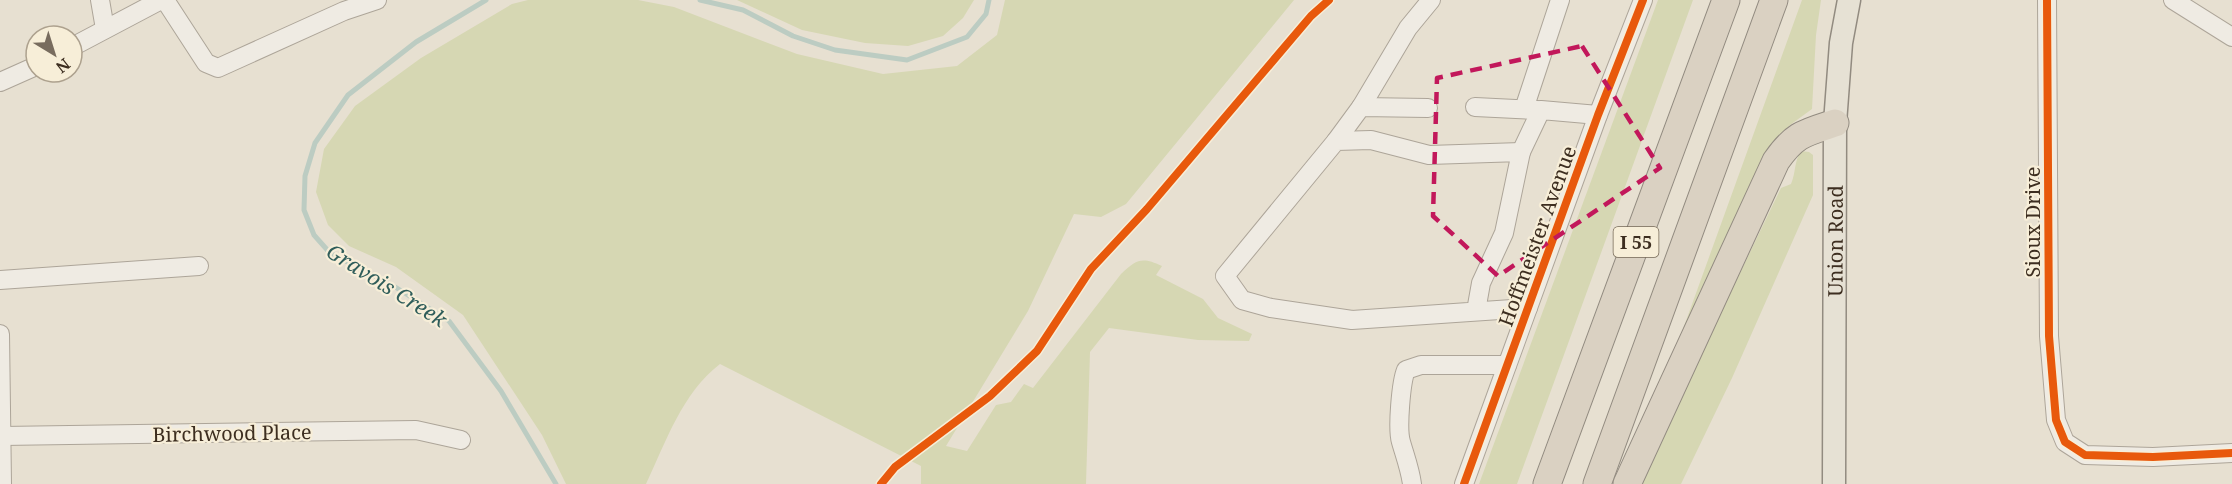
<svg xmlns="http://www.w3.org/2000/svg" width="2232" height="484" font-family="'Noto Serif',serif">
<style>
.green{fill:#d6d7b3}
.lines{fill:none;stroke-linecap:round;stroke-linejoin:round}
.stream{stroke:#bcccc2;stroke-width:5}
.minor-casing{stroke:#ada599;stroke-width:20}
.major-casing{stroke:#928b80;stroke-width:25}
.highway-casing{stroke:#928b80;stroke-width:29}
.minor{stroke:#efebe3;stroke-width:18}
.major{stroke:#e6e1d4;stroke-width:22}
.highway{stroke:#dad1c2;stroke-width:27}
.cycleway-casing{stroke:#f7eed8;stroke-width:11}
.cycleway{stroke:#e8590c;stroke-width:8}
.marked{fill:none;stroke:#c2185b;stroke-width:4.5;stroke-dasharray:12 8;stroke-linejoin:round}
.labels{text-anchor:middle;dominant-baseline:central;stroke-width:4.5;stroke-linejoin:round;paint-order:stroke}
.shield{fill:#f7eed8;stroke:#756857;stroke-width:1.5}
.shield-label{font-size:18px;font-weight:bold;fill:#3d2e20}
.street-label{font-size:20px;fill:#3d2e20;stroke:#f7eed8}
.water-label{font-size:21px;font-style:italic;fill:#2f5d5a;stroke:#f7eed8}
</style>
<rect width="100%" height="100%" fill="#e7e0d1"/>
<!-- green -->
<g class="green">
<path d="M 528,0 L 638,0 L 674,7 L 797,54 L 883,74 L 957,66 L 997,35 L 1005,0 L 1294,0 L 1126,204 L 1101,217 L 1074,214 L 1028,311 L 946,446 L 967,451 L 996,405 L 1011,402 L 1024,384 L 1033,388 L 1121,274 C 1137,259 1142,257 1162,266 L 1156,275 L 1203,299 L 1218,318 L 1252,334 L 1249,341 L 1198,340 L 1109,328 L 1090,352 L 1086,484 L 921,484 L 921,466 L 720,364 C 682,393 666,442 646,484 L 566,484 L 542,435 L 463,315 L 396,267 L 349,246 L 328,225 L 316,192 L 324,149 L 355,106 L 421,58 L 512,4 Z"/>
<polygon points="737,0 974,0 963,18 943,36 908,46 865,43 802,30"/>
<polygon points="1658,0 1693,0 1517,484 1479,484"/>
<polygon points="1802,0 1821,0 1816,35 1812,109 1790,125 1774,143 1678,343"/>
<path d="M 1801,151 L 1809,152 L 1813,155 L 1813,195 L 1732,378 L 1681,484 L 1638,484 L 1781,188 L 1791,184 C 1796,172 1794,161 1801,151 Z"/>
</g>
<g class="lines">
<!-- stream -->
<g class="stream">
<polyline points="486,0 416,42 348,95 315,143 305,176 304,210 314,235 330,253 392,285 449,321 501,391 556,484"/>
<polyline points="700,0 743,10 793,36 835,50 907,60 967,37 986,14 989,0"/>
</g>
<defs>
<g id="minor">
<polyline points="100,0 105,29"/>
<polyline points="165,0 206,63 218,68 344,11 377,0"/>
<polyline points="2047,0 2049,336 2056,420 2065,442 2085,455 2153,457 2232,453"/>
<polyline points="2173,0 2232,37"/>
<polyline points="72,47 161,0"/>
<polyline points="0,82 36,66"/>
<polyline points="1361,107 1408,28 1431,0"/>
<polyline points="1475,107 1537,110"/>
<polyline points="1524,109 1560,0"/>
<polyline points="1336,141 1361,107 1428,108"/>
<polyline points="1521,152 1541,110 1598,115"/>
<polyline points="0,280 199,266"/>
<polyline points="1476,311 1481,283 1504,233 1521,152 1429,155 1371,140 1336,141 1225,276 1242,300 1271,308 1352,320 1528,308"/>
<polyline points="0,334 2,484"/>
<polyline points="2,436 416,430 461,440"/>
<path d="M 1412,484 C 1410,469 1405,456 1401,442 C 1397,429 1401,382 1406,370 L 1421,365 L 1507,365"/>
<polyline points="1464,484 1598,115 1643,0"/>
</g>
<g id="major">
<path id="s1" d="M 1834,484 L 1835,123 L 1841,43 L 1849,0"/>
</g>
<g id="highway">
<polyline points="1547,484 1726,0"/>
<polyline points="1597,484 1774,0"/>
<path d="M 1627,484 L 1776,161 C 1795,134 1804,133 1835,123"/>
</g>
</defs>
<!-- minor casing -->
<use href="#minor" class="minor-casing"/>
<!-- major casing -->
<use href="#major" class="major-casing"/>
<!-- highway casing -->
<use href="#highway" class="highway-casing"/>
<!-- minor -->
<use href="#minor" class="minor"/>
<!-- major -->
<use href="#major" class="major"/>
<!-- highway -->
<use href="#highway" class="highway"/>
<defs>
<g id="cycleway">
<polyline points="2047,0 2049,336 2056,420 2065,442 2085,455 2153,457 2232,453"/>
<polyline points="881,484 895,467 990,396 1037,351 1091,269 1147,209 1311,16 1329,0"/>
<polyline points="1464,484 1598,115 1643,0"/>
</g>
</defs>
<!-- cycleway casing -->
<use href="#cycleway" class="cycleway-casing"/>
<!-- cycleway -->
<use href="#cycleway" class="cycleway"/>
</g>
<!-- marked area -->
<path class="marked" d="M 1582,46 L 1660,168 L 1498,276 L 1433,216 L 1437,78 Z"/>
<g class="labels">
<!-- shield labels -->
<rect class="shield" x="1613.5" y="227" width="45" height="30" rx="4.5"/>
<g class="shield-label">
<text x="1636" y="242">I 55</text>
</g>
<!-- street labels -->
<g class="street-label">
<text transform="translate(2032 222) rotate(-90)">Sioux Drive</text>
<text transform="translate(1537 236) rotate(-70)">Hoffmeister Avenue</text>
<text stroke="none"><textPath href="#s1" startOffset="243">Union Road</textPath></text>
<text transform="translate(232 433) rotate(-1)">Birchwood Place</text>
</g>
<!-- water labels -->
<g class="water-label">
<text transform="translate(387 285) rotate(32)">Gravois Creek</text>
</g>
</g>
<!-- north arrow -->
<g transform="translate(54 54) rotate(142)"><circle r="28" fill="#f7eed8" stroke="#ada18e" stroke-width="1.5"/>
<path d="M0-4.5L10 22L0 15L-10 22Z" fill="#786c5e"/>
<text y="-9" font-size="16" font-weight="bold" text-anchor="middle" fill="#3d2e20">N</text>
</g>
</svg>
